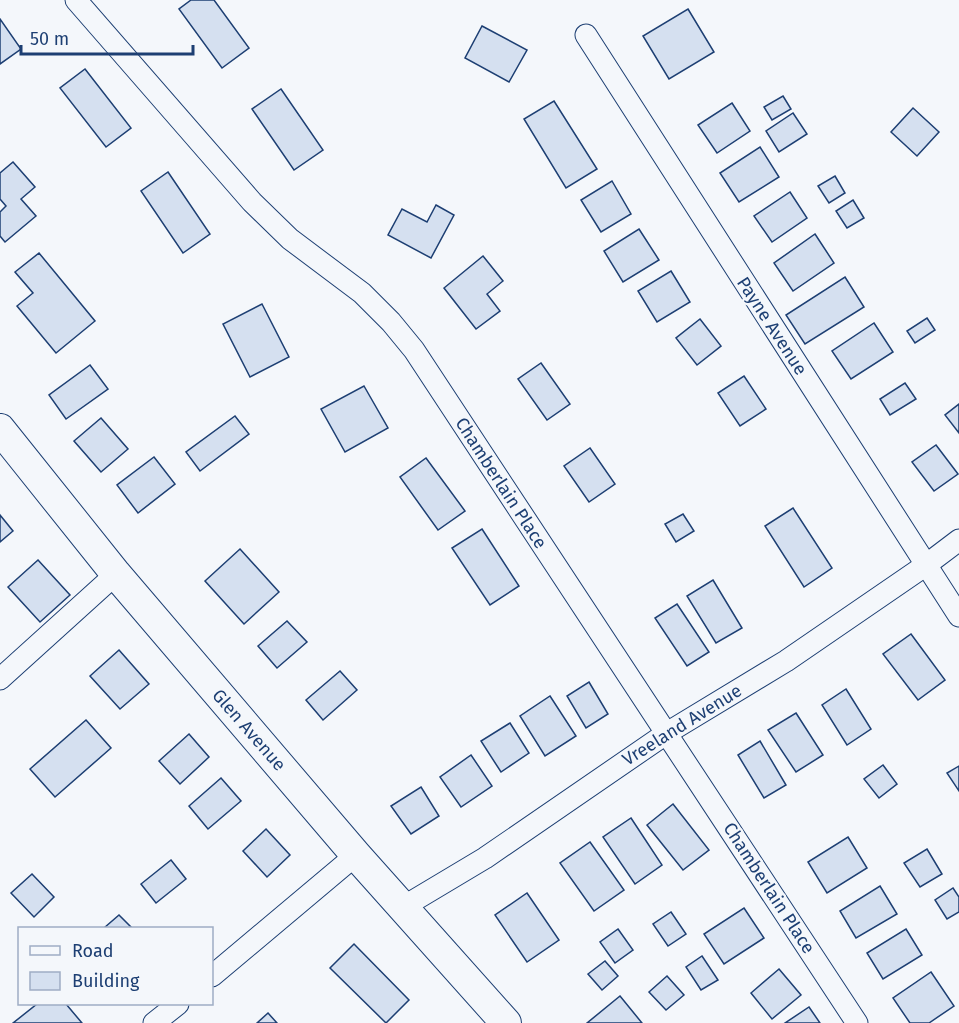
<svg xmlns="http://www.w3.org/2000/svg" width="959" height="1023" font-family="'Fira Sans',sans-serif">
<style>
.building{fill:#d5e0f0;stroke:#1d3f73;stroke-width:1.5}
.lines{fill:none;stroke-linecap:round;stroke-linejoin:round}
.street-casing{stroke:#1d3f73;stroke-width:23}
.secondary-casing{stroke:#1d3f73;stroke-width:32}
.street{stroke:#f4f7fb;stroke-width:21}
.secondary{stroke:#f4f7fb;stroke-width:30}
.labels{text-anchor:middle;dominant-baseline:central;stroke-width:4.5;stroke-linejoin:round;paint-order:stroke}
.street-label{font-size:18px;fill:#1d3f73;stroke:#f4f7fb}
</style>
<rect width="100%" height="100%" fill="#f4f7fb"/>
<!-- building -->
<g class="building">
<polygon points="191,0 214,0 249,48 222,68 179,9"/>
<polygon points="688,9 714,52 669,79 643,36"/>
<polygon points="0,19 21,49 0,64"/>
<polygon points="482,26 527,50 509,82 465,58"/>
<polygon points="85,69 131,128 106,147 60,88"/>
<polygon points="281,89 323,150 294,170 252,109"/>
<polygon points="783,96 791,109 772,120 764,107"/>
<polygon points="554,101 597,169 566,188 524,119"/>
<polygon points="732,103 750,131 717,153 698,125"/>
<polygon points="913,108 939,132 917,156 891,132"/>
<polygon points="793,113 807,134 779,152 766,131"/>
<polygon points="760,147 779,177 739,202 720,173"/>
<polygon points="13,162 35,187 21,199 36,216 5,242 0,236 0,212 6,206 0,199 0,173"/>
<polygon points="168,172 210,234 183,253 141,191"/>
<polygon points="835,176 845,193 829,203 818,186"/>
<polygon points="612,181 631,214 601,232 581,200"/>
<polygon points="790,192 807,218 772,242 754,216"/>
<polygon points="853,200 864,218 847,228 836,211"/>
<polygon points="436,205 454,215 431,258 388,235 402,209 427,222"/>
<polygon points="639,229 659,260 623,282 604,251"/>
<polygon points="815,234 834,263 793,291 774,263"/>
<polygon points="39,253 95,321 56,353 17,306 33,293 15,272"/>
<polygon points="483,256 503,281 487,294 500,311 476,329 444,288"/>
<polygon points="671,271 690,302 657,322 638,291"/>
<polygon points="845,277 864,307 805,344 786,315"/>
<polygon points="262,304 289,357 250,377 223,324"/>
<polygon points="927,318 935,330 915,343 907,331"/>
<polygon points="700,319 721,346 697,365 676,338"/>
<polygon points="874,323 893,352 851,379 832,351"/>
<polygon points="541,363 570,404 547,420 518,379"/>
<polygon points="90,365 108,389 66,419 49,395"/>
<polygon points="744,376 766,409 740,426 718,393"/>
<polygon points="905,383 916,399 890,415 880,399"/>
<polygon points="364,386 388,428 345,452 321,409"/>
<polygon points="959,404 959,433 945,415"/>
<polygon points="235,416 249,434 200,471 186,452"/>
<polygon points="101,418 128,449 101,472 74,441"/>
<polygon points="936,445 958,474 934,491 912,462"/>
<polygon points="590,448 615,484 589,502 564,466"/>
<polygon points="154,457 175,484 138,513 117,485"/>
<polygon points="426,458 465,511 438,530 400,477"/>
<polygon points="793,508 832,568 804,587 765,526"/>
<polygon points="683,514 694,531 676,542 665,524"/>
<polygon points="0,515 13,531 0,542"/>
<polygon points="482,529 519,586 490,605 452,548"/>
<polygon points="240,549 279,592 244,624 205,581"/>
<polygon points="38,560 70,595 40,622 8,587"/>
<polygon points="713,580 742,628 716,643 687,596"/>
<polygon points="677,604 709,652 687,666 655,618"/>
<polygon points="287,621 307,642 277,668 258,646"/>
<polygon points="911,634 945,680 918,700 883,654"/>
<polygon points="119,650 149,684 120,709 90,676"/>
<polygon points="340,671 357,690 323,720 306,700"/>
<polygon points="589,682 608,714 586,728 567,696"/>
<polygon points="846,689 871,729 847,745 822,705"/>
<polygon points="550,696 576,736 545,756 520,716"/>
<polygon points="796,713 823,755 796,772 768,730"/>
<polygon points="86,720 111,748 55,797 30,769"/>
<polygon points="510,723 529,753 501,772 481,741"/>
<polygon points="189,734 209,757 180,784 159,761"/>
<polygon points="760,741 786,785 764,798 738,755"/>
<polygon points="471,755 492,786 461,807 440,777"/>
<polygon points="883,765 897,784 879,798 864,779"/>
<polygon points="959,766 959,791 947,773"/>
<polygon points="221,778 241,801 208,829 189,806"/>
<polygon points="421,787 439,816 411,834 391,806"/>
<polygon points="673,804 709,850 683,870 647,825"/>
<polygon points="631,818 662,865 635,884 603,837"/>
<polygon points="266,829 290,855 267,877 243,851"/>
<polygon points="848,837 867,868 827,893 808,862"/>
<polygon points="590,842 624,890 594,911 560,863"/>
<polygon points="927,849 942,874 920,887 904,863"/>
<polygon points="171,860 186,879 156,903 141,884"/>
<polygon points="32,874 54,897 34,917 11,893"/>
<polygon points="880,886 897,914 856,938 840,911"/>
<polygon points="953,888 959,897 959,912 947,919 935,900"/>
<polygon points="527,893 559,940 527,962 495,915"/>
<polygon points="744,908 764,938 724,964 704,934"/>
<polygon points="671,912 686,934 668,946 653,924"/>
<polygon points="119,915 132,928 104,928"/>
<polygon points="618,929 633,950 615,963 600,942"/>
<polygon points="906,929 922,955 883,979 867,953"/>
<polygon points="354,944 409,1000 386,1023 330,968"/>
<polygon points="702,956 718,980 701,990 686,967"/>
<polygon points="605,961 618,976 602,990 588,974"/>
<polygon points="779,969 801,995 772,1019 751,993"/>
<polygon points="931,972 954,1006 929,1023 910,1023 893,998"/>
<polygon points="667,976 684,995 666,1010 649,992"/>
<polygon points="620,996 642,1023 587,1023"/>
<polygon points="37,1004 66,1004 82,1023 13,1023"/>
<polygon points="809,1007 820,1023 785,1023"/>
<polygon points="268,1013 277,1023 257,1023"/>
</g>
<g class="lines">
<defs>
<g id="street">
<polyline points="76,0 252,202 290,239 362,293 391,322 414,350 857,1023"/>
<polyline points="586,35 959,616"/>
<polyline points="0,679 116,574"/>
<polyline points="403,907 485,858 667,733 786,661 926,565 959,540"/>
<polyline points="212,976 356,855"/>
<polyline points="154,1023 178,1004"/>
</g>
<polyline id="secondary" points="0,429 116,574 356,855 506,1023"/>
</defs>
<!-- street casing -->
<use href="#street" class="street-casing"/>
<!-- secondary casing -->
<use href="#secondary" class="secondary-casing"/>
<!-- street -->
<use href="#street" class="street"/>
<!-- secondary -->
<use href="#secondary" class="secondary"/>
</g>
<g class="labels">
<!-- street labels -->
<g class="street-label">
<text transform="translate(772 326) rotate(57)">Payne Avenue</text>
<text transform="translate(501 483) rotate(57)">Chamberlain Place</text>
<text transform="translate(682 725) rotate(-32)">Vreeland Avenue</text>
<text transform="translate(249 730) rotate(49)">Glen Avenue</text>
<text transform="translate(769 888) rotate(57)">Chamberlain Place</text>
</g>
</g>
<!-- legend -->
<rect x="18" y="927" width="195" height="78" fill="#f4f7fb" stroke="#9eadc5" stroke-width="1.5"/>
<rect x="30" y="946" width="30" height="9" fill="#f4f7fb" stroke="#9eadc5" stroke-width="1.5"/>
<text x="72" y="957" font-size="18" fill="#1d3f73">Road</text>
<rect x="30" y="972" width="30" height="18" fill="#d5e0f0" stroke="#9eadc5" stroke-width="1.5"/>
<text x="72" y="987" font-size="18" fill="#1d3f73">Building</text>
<!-- scale -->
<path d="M21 45v9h172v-9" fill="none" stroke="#1d3f73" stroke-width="3"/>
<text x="30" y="45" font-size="18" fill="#1d3f73" stroke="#f4f7fb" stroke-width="4.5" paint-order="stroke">50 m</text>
</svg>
